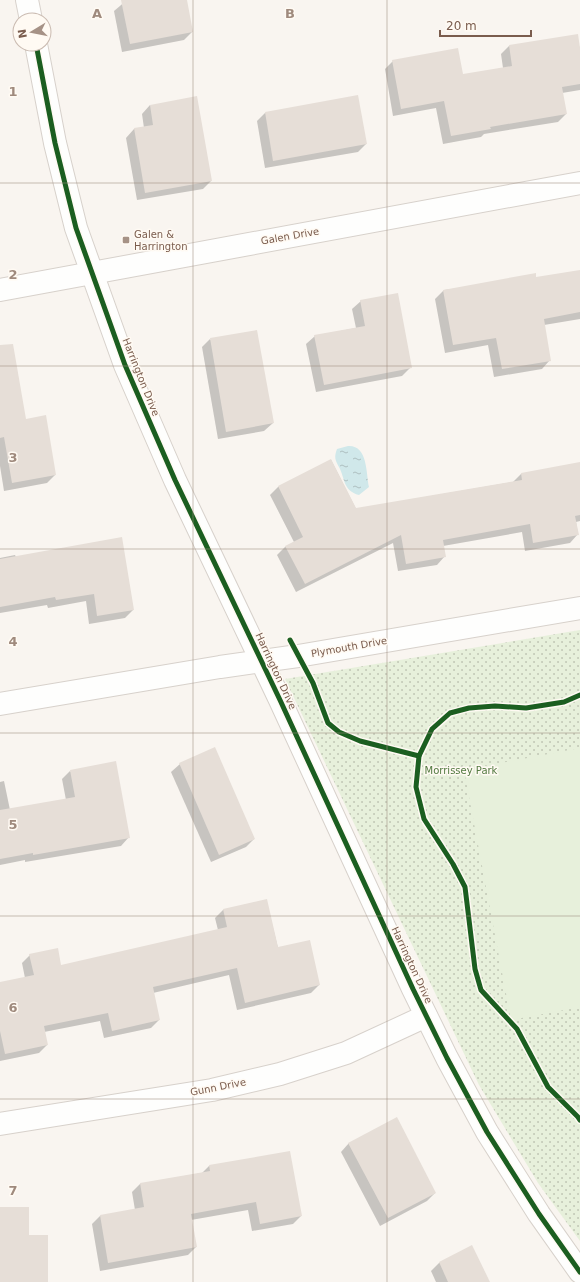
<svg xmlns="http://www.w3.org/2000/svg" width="580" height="1282" font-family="'DejaVu Sans',sans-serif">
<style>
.park{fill:url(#park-dots)}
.pitch{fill:#e7f0db}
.water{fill:url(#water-ripples)}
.shadow{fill:#0003}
.building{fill:#e6ded7}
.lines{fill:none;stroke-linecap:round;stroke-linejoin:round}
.street-casing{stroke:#d7d1cb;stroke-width:24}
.street{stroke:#fefefd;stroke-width:22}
.cycleway-casing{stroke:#fffaf3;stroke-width:8}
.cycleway{stroke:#1b5e20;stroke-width:5}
.grid{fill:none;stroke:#9f8a7d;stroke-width:1;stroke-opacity:0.55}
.poi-dot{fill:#a69286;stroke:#fffaf3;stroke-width:1.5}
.labels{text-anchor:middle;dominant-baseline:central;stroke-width:3;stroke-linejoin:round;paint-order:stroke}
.poi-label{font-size:10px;fill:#7a5c4d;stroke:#fffaf3;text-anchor:start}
.street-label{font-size:10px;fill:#7a5c4d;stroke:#fffaf3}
.park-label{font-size:10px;fill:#537a41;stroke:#fffaf3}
.grid-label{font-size:13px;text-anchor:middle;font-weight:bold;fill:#9f8a7d;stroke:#fffaf3;stroke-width:3;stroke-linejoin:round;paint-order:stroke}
</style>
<defs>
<pattern id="park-dots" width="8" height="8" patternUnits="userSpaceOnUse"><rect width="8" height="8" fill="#e7f0db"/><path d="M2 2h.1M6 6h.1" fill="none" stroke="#c0c6b4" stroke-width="1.8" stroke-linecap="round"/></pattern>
<pattern id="water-ripples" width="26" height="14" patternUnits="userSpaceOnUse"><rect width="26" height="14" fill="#d0e8ea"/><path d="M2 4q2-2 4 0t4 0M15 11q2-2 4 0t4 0" fill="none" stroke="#aebfc0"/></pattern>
</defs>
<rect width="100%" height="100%" fill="#f9f5f0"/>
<!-- park -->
<polygon class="park" points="580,630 580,1241 538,1183 479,1085 285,679"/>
<!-- pitch -->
<polygon class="pitch" points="580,748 580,1007 511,1020 464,770"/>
<!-- water -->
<path class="water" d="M 348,446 C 368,445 366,473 369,487 L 359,495 C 343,491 345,478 339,467 C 335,460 334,457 337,449 Z"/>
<!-- shadow -->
<g class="shadow">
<polygon points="127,0 186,0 192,32 184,40 122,52 114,11"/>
<polygon points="577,35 580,51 580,90 562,93 566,114 558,122 484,134 481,137 443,144 436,108 393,116 385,69 393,61 462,76 503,68 501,54 509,46"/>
<polygon points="150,105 211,181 203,189 137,200 126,138 134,129 144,128 142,114"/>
<polygon points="265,113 366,144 358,152 265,168 257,121"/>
<polygon points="580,271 580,319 544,325 550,360 542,369 494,377 488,345 445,353 435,299 444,290 536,279"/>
<polygon points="361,301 410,368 402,376 316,392 306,344 315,336 356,328 352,309"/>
<polygon points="210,339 273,423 264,431 218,439 202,347"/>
<polygon points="0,375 55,475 47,483 4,491 0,466"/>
<polygon points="331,460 356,509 513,482 521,474 580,463 580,521 576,522 578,534 570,543 525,551 522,532 443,546 445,556 437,565 398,571 393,543 296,592 277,555 285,547 294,542 270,495 278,487"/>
<polygon points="15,555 16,557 133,610 125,618 89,624 86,601 48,608 47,605 0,613 0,558"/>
<polygon points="180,764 254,839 246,847 211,862 171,772"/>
<polygon points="70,771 129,837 121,846 25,862 25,860 0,865 0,782 4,781 10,810 66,800 62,779"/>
<polygon points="266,900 278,948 319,985 311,993 237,1010 229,975 153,993 159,1020 151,1028 104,1038 100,1021 44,1032 47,1045 39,1053 0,1061 0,983 25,978 22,963 30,955 61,966 218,930 215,918 223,910"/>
<polygon points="349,1143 435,1193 427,1201 380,1226 341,1152"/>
<polygon points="289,1152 301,1216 293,1224 252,1231 248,1210 191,1220 196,1247 188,1255 100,1271 92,1224 100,1216 135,1210 132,1192 140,1184 202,1173 209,1166"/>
<polygon points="472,1247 489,1282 436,1282 431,1271 439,1263"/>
</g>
<!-- building -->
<g class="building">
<polygon points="121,0 187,0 193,32 130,44"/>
<polygon points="578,34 580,48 580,84 562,87 567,114 490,127 491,129 451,136 444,101 401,109 392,60 458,48 463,74 512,66 509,45"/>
<polygon points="358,95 367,144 273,161 265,112"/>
<polygon points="197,96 212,181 145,193 134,128 153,125 150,105"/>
<polygon points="580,270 580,312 544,319 551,361 502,369 496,338 453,345 443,290 536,273 536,277"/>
<polygon points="398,293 412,368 324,385 314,335 365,326 360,300"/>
<polygon points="257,330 274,423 226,432 210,338"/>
<polygon points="13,344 26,419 46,415 56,475 12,483 4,437 0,438 0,345"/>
<polygon points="331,459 356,508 522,480 521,473 580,462 580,515 575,516 579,535 533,543 530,524 443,540 446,557 406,564 401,535 305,584 285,546 303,537 278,486"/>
<polygon points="122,537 134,610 97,616 94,594 56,600 55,597 0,607 0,559"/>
<polygon points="215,747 255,839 219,855 179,763"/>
<polygon points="116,761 130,838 33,855 33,853 0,859 0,810 75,797 70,770"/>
<polygon points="267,899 278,947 310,940 320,985 245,1003 237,968 153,987 160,1020 112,1031 108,1013 44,1026 48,1045 5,1054 0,1031 0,982 34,975 29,954 58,948 61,965 227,927 223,909"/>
<polygon points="397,1117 436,1193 388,1218 348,1143"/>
<polygon points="290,1151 302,1216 260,1224 256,1202 191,1214 197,1247 108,1263 100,1215 144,1207 140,1183 210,1171 209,1165"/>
<polygon points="0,1207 29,1207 29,1235 48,1235 48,1282 0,1282"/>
<polygon points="472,1245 490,1282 448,1282 439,1262"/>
</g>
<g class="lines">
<defs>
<g id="street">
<polyline points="27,0 31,20"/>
<polyline points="36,44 55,143 76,228 125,365 175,480 280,700 413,989 447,1058 487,1132 539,1214 580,1272"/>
<polyline points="0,290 580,183"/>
<polyline points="0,704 220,667 298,656 580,608"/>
<polyline points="0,1124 212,1090 280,1074 346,1053 426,1016"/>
</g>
</defs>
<!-- street casing -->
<use href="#street" class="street-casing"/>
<!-- street -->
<use href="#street" class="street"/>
<defs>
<g id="cycleway">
<polyline points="36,44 55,143 76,228 125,365 175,480 280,700 413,989 447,1058 487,1132 539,1214 580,1272"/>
<polyline points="290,640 313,683 328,723 339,732 360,741 419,756"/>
<polyline points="580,695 564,702 526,708 495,706 469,708 450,713 432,729 419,756 416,787 424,819 453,864 465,887 475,969 481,990 517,1029 548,1087 578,1117 580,1120"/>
</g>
</defs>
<!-- cycleway casing -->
<use href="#cycleway" class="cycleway-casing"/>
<!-- cycleway -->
<use href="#cycleway" class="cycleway"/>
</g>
<!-- grid -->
<path class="grid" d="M 193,0 L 193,1282M 387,0 L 387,1282M 0,183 L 580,183M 0,366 L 580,366M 0,549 L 580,549M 0,733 L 580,733M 0,916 L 580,916M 0,1099 L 580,1099"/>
<!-- markers -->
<rect class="poi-dot" x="122" y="236" width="8" height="8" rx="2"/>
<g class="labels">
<!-- poi labels -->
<g class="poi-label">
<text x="134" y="234">Galen &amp;<tspan x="134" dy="12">Harrington</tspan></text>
</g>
<!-- street labels -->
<g class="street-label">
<text transform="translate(290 236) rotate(-10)">Galen Drive</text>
<text transform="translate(141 377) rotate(68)">Harrington Drive</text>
<text transform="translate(349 647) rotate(-10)">Plymouth Drive</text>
<text transform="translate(276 671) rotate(65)">Harrington Drive</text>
<text transform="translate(412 965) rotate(65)">Harrington Drive</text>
<text transform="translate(218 1087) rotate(-11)">Gunn Drive</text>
</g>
<!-- park labels -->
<g class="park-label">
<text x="461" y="770">Morrissey Park</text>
</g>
</g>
<g class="grid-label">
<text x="97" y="18">A</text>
<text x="290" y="18">B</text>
<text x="13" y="96">1</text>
<text x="13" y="279">2</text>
<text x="13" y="462">3</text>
<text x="13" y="646">4</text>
<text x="13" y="829">5</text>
<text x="13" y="1012">6</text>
<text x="13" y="1195">7</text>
</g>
<!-- north arrow -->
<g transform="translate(32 32) rotate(260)"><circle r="19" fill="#fffaf3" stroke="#cabbb1"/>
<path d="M0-3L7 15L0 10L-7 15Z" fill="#a69286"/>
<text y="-6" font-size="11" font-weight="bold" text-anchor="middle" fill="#7a5c4d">N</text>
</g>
<!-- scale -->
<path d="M440 30v6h91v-6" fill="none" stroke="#7a5c4d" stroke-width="2"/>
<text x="446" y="30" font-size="12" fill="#7a5c4d" stroke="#fffaf3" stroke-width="3" paint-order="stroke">20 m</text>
</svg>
